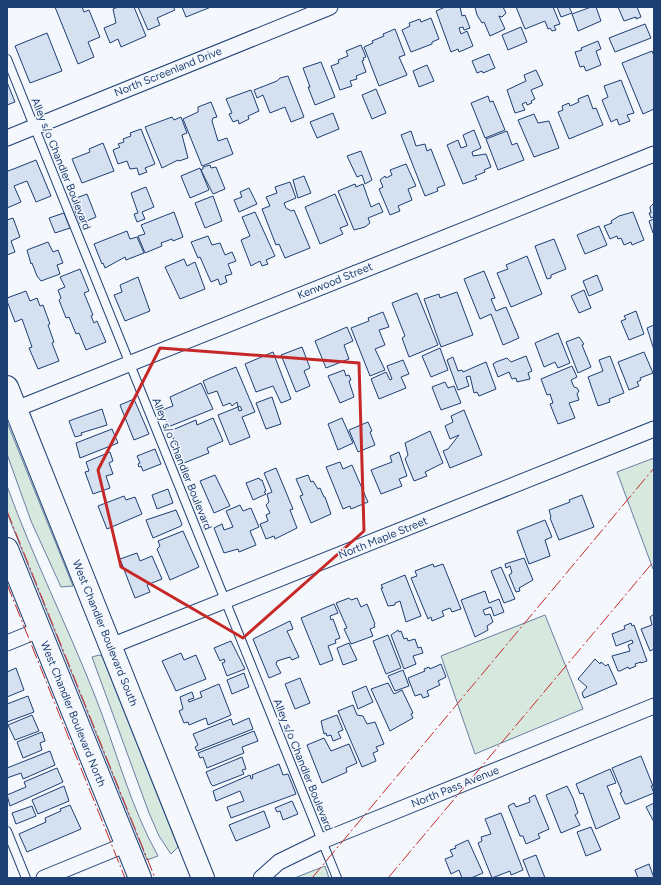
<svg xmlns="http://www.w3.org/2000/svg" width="661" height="885" font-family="Figtree,sans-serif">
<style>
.green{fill:#d7e8df;stroke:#687fa3}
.building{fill:#d5e0f0;stroke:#1d3f73}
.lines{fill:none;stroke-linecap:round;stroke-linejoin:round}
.lane-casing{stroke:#1d3f73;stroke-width:10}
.street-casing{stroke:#1d3f73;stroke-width:17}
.secondary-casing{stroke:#1d3f73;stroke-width:24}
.lane{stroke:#f4f7fb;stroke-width:8}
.street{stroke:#f4f7fb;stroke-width:15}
.secondary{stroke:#f4f7fb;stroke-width:22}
.power{stroke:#c62828;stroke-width:1;stroke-dasharray:14 3 2 3;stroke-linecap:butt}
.marked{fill:none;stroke:#c62828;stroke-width:3;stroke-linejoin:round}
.labels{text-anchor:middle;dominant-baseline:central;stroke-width:3;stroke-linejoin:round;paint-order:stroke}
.street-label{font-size:11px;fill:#1d3f73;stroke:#f4f7fb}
</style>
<rect width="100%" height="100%" fill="#f4f7fb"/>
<!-- green -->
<g class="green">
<polygon points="7,422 73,586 61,587 31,521 7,454"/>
<polygon points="654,458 654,568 653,569 617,472"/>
<path d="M 7,486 C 33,558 67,625 95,696 C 116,749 130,806 158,856 L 147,860 L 7,513 Z"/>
<polygon points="545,615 583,709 475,754 441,656"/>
<polygon points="99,655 102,656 178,847 171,854 159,836 149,813 92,657"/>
<polygon points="325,866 329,878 295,878 297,877"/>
</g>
<!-- building -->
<g class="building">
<polygon points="55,7 82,7 84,12 89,10 100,37 88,42 94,57 78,64"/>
<polygon points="118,7 134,7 146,36 121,47 118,39 110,43 104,28 116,23 113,9"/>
<polygon points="138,7 173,7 175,10 157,18 160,25 148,30"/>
<polygon points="182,7 211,7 186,17"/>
<polygon points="445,7 460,7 462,16 465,15 470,28 464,30 463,27 459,28 461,34 467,31 473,46 459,52 458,49 451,52 436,11"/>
<polygon points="475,7 503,7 506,13 502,17 499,16 505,29 490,36 484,22 482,23 477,15"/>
<polygon points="516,7 553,7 560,24 554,26 556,30 552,31 550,28 548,29 545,21 525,29"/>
<polygon points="557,7 569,7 572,13 561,17"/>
<polygon points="591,7 596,7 601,21 578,31 572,14"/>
<polygon points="618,7 637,7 641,17 636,19 636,17 624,21"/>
<polygon points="431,18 439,39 432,42 432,44 411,52 402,30 410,26 409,23 420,19 421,22"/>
<polygon points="645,24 651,38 615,52 609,38"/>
<polygon points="521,27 527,42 508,50 502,35"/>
<polygon points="395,29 405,55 399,57 407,75 379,86 364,47 373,43 372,41 384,36 383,34"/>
<polygon points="47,33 62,71 30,83 15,46"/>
<polygon points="598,41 601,49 596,51 601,65 586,71 584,66 580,67 575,52 582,50 581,48"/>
<polygon points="361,45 366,57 363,58 364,60 362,61 366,72 356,76 357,79 350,81 352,86 340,90 331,66 339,63 338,60 348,56 346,51"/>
<polygon points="652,51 654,56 654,109 643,114 622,63"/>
<polygon points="489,54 495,68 483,73 482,71 477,73 472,61"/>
<polygon points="321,62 335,97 315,105 308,87 310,87 303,68"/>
<polygon points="427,65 434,81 419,87 413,71"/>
<polygon points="536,70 543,85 531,90 535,99 531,101 532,103 527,105 526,102 522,104 525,110 515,113 507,90 526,81 524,75"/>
<polygon points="288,76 304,117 291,122 285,107 270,113 263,95 257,98 254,90 277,81 280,78"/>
<polygon points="621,80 634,113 627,115 630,121 619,125 617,119 611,122 602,100 608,97 604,86"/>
<polygon points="7,82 15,102 7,105"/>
<polygon points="376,89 386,113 372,119 362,95"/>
<polygon points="251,90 259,111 248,116 249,119 239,124 238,120 233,122 229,114 232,113 226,99"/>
<polygon points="588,95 593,109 596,108 603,125 569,139 558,112 563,110 562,106 569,103 570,106 579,102 578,99"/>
<polygon points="488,96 490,102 493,101 505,130 485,138 471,103"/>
<polygon points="211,102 217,117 213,118 212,121 218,141 227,138 233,154 202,166 183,119 198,112 198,107"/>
<polygon points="333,113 339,129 317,138 310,122"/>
<polygon points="534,114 538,123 549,121 559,148 534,157 518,120"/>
<polygon points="172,117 174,120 181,117 187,133 182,135 188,158 179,161 178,160 162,168 145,127"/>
<polygon points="141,129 155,164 145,168 147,172 139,175 137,168 130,169 127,161 118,164 113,150 120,147 118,144 124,142 123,139 131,136 130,133"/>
<polygon points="474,130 481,148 472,152 473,156 486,154 491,167 484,170 485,172 475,176 477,179 463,184 447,145 458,140 461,148 467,146 463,135"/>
<polygon points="411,131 416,146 425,144 427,151 431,149 445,185 437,188 438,191 425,196 401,135"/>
<polygon points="507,131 512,145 517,143 524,160 498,170 486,139"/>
<polygon points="103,143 114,171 82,183 72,159 90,152 89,149"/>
<polygon points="361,151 372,180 365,184 362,175 357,177 347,156"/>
<polygon points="36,160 51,196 36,202 27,181 14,186 21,202 7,208 7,169 8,171 16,168"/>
<polygon points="406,164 416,186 408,189 412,200 398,206 400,211 390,215 379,189 383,187 380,180 385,176 386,178 392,175 390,170"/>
<polygon points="210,165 211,168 216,167 225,189 213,194 201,170 203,169 203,167"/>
<polygon points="200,168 209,190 190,198 181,176"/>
<polygon points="304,176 311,193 298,198 293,180"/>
<polygon points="290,182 296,198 284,203 286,208 291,211 294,210 310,248 285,258 279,244 276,245 262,209 270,206 266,197 277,193 275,187"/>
<polygon points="355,184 356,187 363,184 371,207 379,203 383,212 368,218 370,223 365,227 354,230 338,191"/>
<polygon points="146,187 154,207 142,212 145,219 137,222 134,214 138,213 131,193"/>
<polygon points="249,188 257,204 239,212 234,200 242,197 240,192"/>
<polygon points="87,194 96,217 80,224 71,200"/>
<polygon points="335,194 348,225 340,228 343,234 320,244 305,207"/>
<polygon points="213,196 222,221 205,228 195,203"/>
<polygon points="654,203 654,233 653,233 649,221 654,219 653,217 651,218 649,213 651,213 650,207"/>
<polygon points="174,212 183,237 173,241 172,239 161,243 162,246 145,253 138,236 145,234 141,225"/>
<polygon points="255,212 275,256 266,260 268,264 262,266 260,261 251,266 241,240 250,236 242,217"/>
<polygon points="633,212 644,240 632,245 631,242 624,245 621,238 618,239 617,236 610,239 604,226 612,223 611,221 619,216"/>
<polygon points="64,213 70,228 55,233 49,218"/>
<polygon points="13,218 20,237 11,241 15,252 7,255 7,220"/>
<polygon points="599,226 607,245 585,254 577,235"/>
<polygon points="127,231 130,239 137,237 144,253 126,260 125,257 105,268 103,263 102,264 94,244"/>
<polygon points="208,236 212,245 220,243 225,255 232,252 236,261 228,264 232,274 225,276 227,282 220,285 218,279 211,282 200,257 198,258 191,242"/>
<polygon points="554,239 566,269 551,275 551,278 547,279 535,246"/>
<polygon points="48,242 53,252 58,250 63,263 57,265 60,274 41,281 37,276 32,263 31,264 27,250"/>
<polygon points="527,256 542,294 511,307 497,273 508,269 506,265"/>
<polygon points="184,259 187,266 195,262 205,289 180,299 165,267"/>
<polygon points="80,269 89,291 84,293 93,315 91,316 94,323 97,321 106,342 86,350 79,333 76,334 69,317 66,318 59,300 61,298 58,290 65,287 60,277"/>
<polygon points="484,271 495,298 491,299 496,311 506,307 519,338 503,345 491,314 480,319 464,279"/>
<polygon points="597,275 603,290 589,296 583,281"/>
<polygon points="138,277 150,311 125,321 114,295 122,292 120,285"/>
<polygon points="584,290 591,308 579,313 571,296"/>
<polygon points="26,291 30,301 37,298 40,306 43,305 50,324 48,325 54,342 52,343 59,361 38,369 29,348 32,347 22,319 15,322 7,301 7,298"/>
<polygon points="457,292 473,335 441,347 424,299 439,294 440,298"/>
<polygon points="417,293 438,345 409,357 402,338 405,336 392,303"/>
<polygon points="636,311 644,334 629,340 621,321 626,319 624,316"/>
<polygon points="383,312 389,327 379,330 385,345 375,349 385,370 370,376 351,328 369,321 368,318"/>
<polygon points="654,325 654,350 647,328"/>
<polygon points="347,327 353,341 344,345 349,359 326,368 315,341"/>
<polygon points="558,333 570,363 558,368 555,362 544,367 535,343"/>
<polygon points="579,337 584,344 582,345 591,367 578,373 566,342"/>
<polygon points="302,347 310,368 304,371 310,386 296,392 281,355"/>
<polygon points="440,348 448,370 431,377 422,356"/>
<polygon points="273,352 291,399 281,403 273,386 256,392 245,364"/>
<polygon points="644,352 653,373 640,378 641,380 637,382 639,386 629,390 618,362"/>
<polygon points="526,356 532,371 528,373 530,379 517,382 516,378 512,379 509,372 498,377 493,364 496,362 507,358 511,362"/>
<polygon points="610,356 624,393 609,399 610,402 598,406 588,377 603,371 599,360"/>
<polygon points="453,357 458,371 462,370 463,372 486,362 496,389 479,396 477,392 474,393 470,376 466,377 469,386 458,390 447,360"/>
<polygon points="403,360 409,374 401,377 406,388 379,399 371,379 386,372 390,380 392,379 387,366"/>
<polygon points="572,366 577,377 571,380 574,387 577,388 579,391 577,394 579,400 569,403 575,418 558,424 550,404 553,403 550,394 547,395 541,379"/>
<polygon points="236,367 255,412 242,417 250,437 230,445 218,415 238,407 239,411 242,410 240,406 238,407 237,402 232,406 230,403 223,406 217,391 208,394 203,381"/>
<polygon points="344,370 346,376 349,375 351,380 349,381 354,397 340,403 328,376"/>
<polygon points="445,382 448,388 454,386 461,403 441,410 432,387"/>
<polygon points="201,383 213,409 168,427 162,410 173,406 170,397"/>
<polygon points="272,397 281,424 266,429 256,403"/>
<polygon points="134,399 149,434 134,440 120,405"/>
<polygon points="102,409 107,425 81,433 82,435 75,437 69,421"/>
<polygon points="464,410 482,455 450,468 443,451 448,449 459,435 450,439 445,426 453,422 451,416"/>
<polygon points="213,418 223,441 207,448 209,453 184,463 170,431 196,420 197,425"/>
<polygon points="342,418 353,443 338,450 328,424"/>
<polygon points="368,422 372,431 370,432 375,445 358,452 349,430"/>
<polygon points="112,429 118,443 80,458 76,443"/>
<polygon points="430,431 443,463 425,472 427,476 414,481 405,459 408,455 405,443"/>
<polygon points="155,449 161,464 143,471 141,466 139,467 138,464 140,463 137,456"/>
<polygon points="110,452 113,461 109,463 113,474 106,476 110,488 93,494 85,472 89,471 86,462"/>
<polygon points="399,452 407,476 399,479 402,486 381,494 371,470 392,462 390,456"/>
<polygon points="340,462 343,469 352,465 368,502 351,509 350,506 343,509 326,467"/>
<polygon points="276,468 293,509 290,510 297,528 275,539 274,536 266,539 260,524 268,521 266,515 270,513 266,505 269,502 267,494 272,492 264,473"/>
<polygon points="215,475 230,506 214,513 200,481"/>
<polygon points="308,475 311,482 313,481 318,489 320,488 324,497 325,497 331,514 311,523 300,496 303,495 296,479"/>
<polygon points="259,478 260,480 262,480 266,491 264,492 266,494 253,500 246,483"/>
<polygon points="168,489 173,503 157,509 152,495"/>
<polygon points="582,495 594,527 559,540 550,518 551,517 549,510 570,502 569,500"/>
<polygon points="124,496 126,500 135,497 142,514 107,529 98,506"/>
<polygon points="240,505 243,511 251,508 259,527 250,531 256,545 239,552 238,549 224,553 214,528 222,524 224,530 233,527 226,511"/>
<polygon points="176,510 182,524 181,526 153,538 146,520"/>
<polygon points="545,520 552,537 545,540 550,556 529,564 517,531"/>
<polygon points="183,531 199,567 170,580 157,549 160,546 158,541"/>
<polygon points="137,553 140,561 152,556 162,579 147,585 150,592 135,598 120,559"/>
<polygon points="524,558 533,580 519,588 520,591 516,592 509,575 512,573 510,566 506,568 505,564"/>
<polygon points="433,564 434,567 443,564 461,609 452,612 450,608 442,611 444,616 432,621 431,617 428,619 411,578 417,576 415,571"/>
<polygon points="501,567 515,599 504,603 491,571"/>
<polygon points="405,575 421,616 406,622 400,601 395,603 395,605 388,606 381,588 383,588 381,585"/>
<polygon points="485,591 489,603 499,599 504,612 494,616 491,607 483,610 485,615 490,614 493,622 487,626 488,630 475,637 461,600"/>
<polygon points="349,598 351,600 357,598 361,607 367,604 375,624 374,625 375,627 370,629 373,636 351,644 344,629 347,628 336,603"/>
<polygon points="334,604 338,613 330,616 331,620 333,619 340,638 335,640 336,643 328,646 333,660 320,665 301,618"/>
<polygon points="654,614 654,649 650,651 641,629 652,625 650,617"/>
<polygon points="290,621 293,629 287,631 299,657 292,660 290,657 277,661 276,664 281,673 269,678 253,639"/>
<polygon points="631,623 632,626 634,625 647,661 641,663 641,662 635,664 636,666 629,669 628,667 620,671 618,671 612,656 630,651 628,645 633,643 632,640 616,646 612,634 625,629 624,626"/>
<polygon points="398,630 399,632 401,631 404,639 407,638 408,641 415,639 418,648 421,647 423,653 413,656 416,664 404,669 391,635"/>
<polygon points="388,635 401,668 386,674 373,641"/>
<polygon points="231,641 245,669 227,676 222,663 225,662 224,659 220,661 214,648"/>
<polygon points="349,643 357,660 343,665 337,648"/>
<polygon points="181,653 184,660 196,655 206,679 176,691 162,661"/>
<polygon points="595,659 600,664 601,662 606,666 608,664 617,684 584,698 582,693 587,687 578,679"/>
<polygon points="441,664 446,677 438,681 440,685 427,691 429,696 423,698 421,694 415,696 408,678 425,671 424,669 429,667 430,669"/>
<polygon points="16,668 24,690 7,697 7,672"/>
<polygon points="403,670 409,686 395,691 388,676"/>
<polygon points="244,673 249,687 232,694 227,680"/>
<polygon points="300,678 310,703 295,709 285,684"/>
<polygon points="388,683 394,694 402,690 413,713 411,714 413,718 390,731 371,689"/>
<polygon points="219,684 231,715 208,725 206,718 189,725 188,722 184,723 179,711 183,709 180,697 192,692 194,698 188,700 189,702 202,697 200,692"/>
<polygon points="366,686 373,702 358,709 352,692"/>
<polygon points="28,696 34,712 7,722 7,704"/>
<polygon points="353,705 357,715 363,716 367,724 375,722 384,744 376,747 378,751 373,753 376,761 362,767 338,711"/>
<polygon points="32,715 39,731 15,740 8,725"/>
<polygon points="337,715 343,730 338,732 341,738 333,741 331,735 327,736 326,733 324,734 321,721"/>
<polygon points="249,718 253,729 197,751 195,747 198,745 193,734 231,719 233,725"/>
<polygon points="254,731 258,741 242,747 244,753 207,768 203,757 200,758 198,753"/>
<polygon points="42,732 45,741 40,743 42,750 23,758 17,742"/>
<polygon points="324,738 331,751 349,744 357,763 346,768 347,772 322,783 307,745"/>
<polygon points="50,751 55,765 23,779 21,773 7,778 7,768"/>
<polygon points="641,756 653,786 651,786 654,793 627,804 625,804 620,793 622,792 612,768"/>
<polygon points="242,757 246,769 242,770 244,774 213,786 211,784 206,772"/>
<polygon points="279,764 283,775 288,774 296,794 231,818 227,807 244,801 240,791 216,801 213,791 250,775 251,779 253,778 252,775"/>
<polygon points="57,768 63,782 10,806 7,795 26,787 24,782"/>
<polygon points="610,769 616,783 607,786 620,818 596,829 583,793 580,794 576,784"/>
<polygon points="64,786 69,801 38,814 32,800"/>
<polygon points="567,786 573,798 578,813 575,815 580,825 561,833 546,795"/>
<polygon points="535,795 549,829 538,834 540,838 526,844 523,836 520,836 508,806 514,803 516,807 530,802 529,798"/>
<polygon points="292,801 298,814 283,820 280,811 277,812 275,808"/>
<polygon points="654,803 654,822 646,807"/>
<polygon points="70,805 81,829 27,852 19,834 46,822 45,818 61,811 60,809"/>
<polygon points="32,806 36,816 16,824 12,813"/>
<polygon points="264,811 270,827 236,841 229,825"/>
<polygon points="501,813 523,870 511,875 510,871 492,878 478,843 482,841 481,837 491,834 485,819"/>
<polygon points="591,827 601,850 586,856 577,832"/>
<polygon points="468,840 483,873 471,878 462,878 459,870 451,874 445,859 453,856 450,850 456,848 455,846"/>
<polygon points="536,855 545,878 530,878 523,860"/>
<polygon points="649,864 654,878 638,878 635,870"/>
</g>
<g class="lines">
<defs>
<g id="lane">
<polyline points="7,59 337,878"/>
<polyline points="7,831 26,878"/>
</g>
<g id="street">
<polyline points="7,138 330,7"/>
<polyline points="16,409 654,154"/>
<polyline points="7,643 39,630"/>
<polyline points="111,646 654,429"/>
<polyline points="44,878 127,844"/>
<polyline points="261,878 279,862 322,841 654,706"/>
</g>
<g id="secondary">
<polyline points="7,387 203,878"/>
<polyline points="7,549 140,878"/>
</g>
</defs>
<!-- lane casing -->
<use href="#lane" class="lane-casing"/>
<!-- street casing -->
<use href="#street" class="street-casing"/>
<!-- secondary casing -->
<use href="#secondary" class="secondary-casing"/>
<!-- lane -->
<use href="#lane" class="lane"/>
<!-- street -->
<use href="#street" class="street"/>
<!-- secondary -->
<use href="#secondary" class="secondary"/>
<!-- power -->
<g class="power">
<polyline points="7,511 155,878"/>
<polyline points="7,584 125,878"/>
<polyline points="312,878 654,468"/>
<polyline points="388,878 654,561"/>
</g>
</g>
<!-- marked area -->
<path class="marked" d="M 160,348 L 359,363 L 364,531 L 243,638 L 121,567 L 98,470 Z"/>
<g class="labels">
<!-- street labels -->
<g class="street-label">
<text transform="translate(168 72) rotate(-22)">North Screenland Drive</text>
<text transform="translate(61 164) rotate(68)">Alley s/o Chandler Boulevard</text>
<text transform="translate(335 281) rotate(-22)">Kenwood Street</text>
<text transform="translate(182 464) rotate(68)">Alley s/o Chandler Boulevard</text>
<text transform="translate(383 538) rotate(-22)">North Maple Street</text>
<text transform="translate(105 633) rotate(68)">West Chandler Boulevard South</text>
<text transform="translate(73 714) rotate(68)">West Chandler Boulevard North</text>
<text transform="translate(303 765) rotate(68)">Alley s/o Chandler Boulevard</text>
<text transform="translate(455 787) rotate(-22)">North Pass Avenue</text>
</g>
</g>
<!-- border -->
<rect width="661" height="885" fill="none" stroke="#1d3f73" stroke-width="16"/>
</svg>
